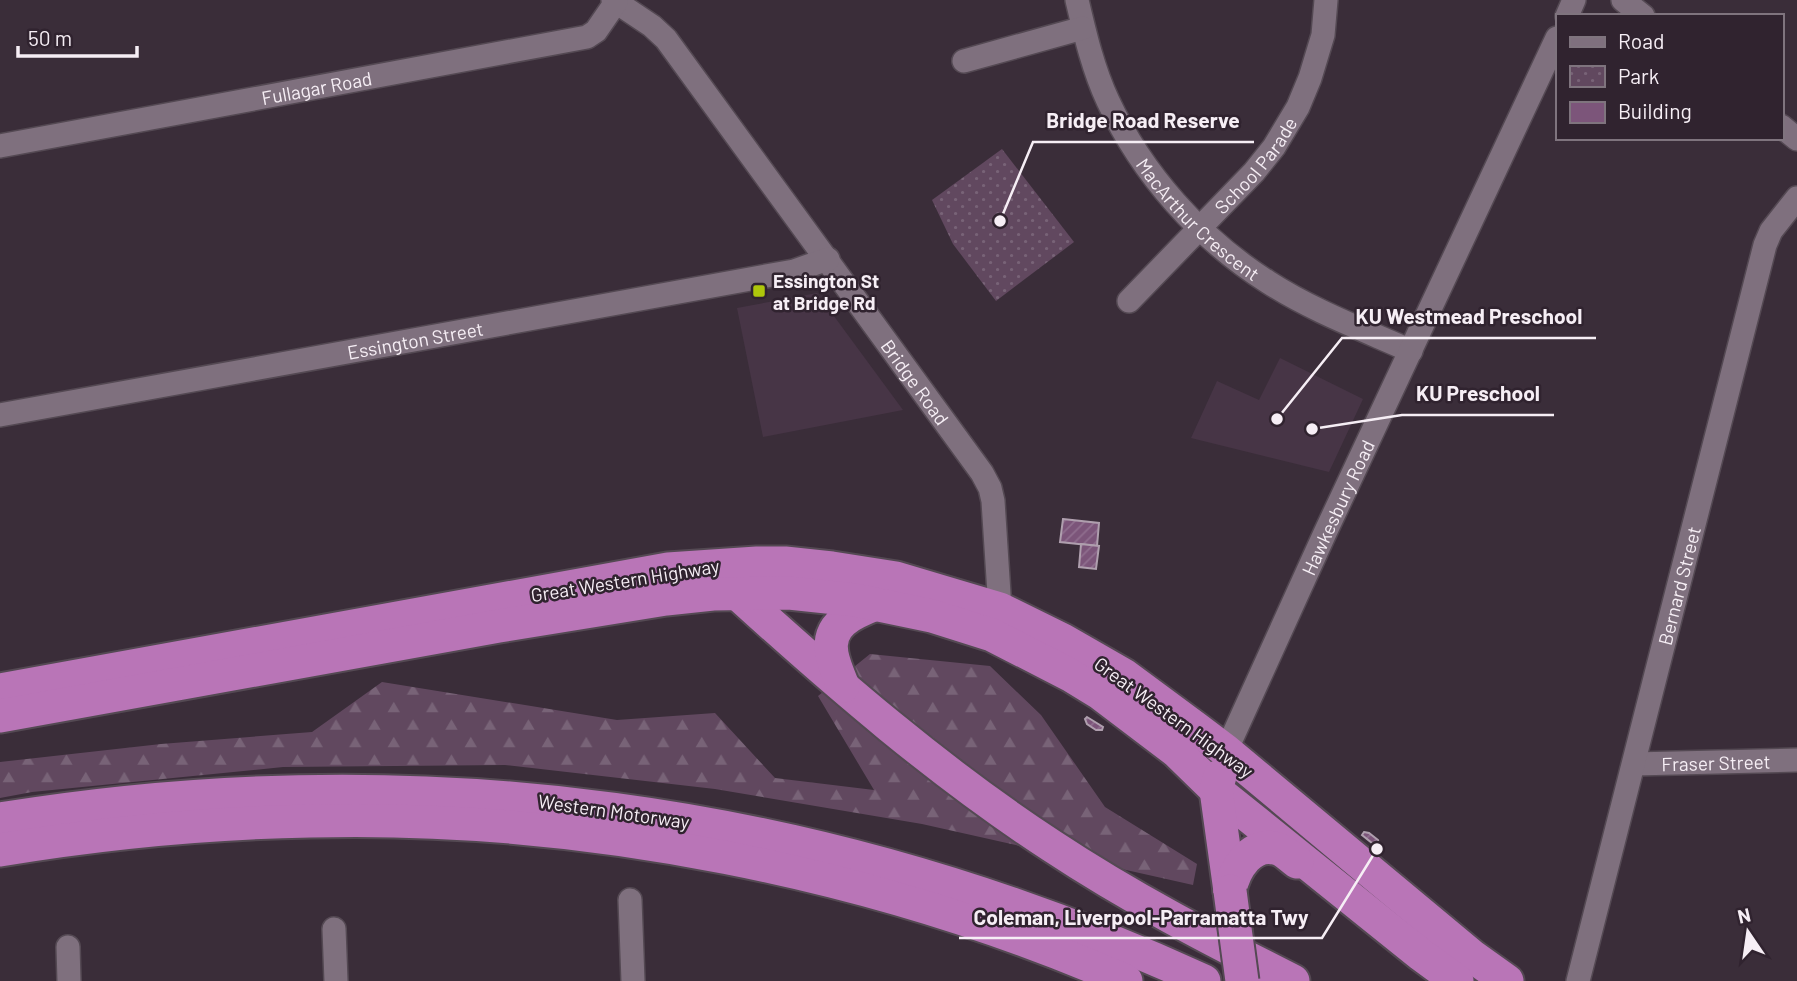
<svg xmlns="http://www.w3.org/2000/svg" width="1797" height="981" font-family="Barlow,sans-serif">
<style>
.built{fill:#473546}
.forest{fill:url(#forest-firs)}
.park{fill:url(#park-dots)}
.building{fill:url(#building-hatch);stroke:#af9fae;stroke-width:2}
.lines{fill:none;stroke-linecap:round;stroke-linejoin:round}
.minor-casing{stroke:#544953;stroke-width:26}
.highway-casing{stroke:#544953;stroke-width:37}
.minor{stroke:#7f707e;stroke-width:23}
.highway{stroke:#b975b7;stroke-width:33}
.highway-bridge-casing{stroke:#544953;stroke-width:37;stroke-linecap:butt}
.highway-bridge{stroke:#b975b7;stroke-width:33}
.poi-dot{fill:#aec60b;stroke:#30232f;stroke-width:2.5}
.labels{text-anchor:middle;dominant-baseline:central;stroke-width:5;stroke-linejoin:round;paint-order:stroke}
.street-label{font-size:19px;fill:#f6eef5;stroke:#30232f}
.poi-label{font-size:19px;font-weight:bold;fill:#f6eef5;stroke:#30232f;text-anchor:start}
.leader{fill:none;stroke:#f6eef5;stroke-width:2.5}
.callout-dot{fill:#f6eef5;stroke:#30232f;stroke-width:2.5}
.callout-label{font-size:21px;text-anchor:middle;font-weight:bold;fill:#f6eef5;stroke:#30232f;stroke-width:5;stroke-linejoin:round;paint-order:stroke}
</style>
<defs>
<pattern id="forest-firs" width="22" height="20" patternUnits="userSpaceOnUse" patternTransform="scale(1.75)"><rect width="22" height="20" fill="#61485f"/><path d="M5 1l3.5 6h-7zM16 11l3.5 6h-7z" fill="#786377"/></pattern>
<pattern id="park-dots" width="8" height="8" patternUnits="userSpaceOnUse" patternTransform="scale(1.75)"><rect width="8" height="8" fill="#61485f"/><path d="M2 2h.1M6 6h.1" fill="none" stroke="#786377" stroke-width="1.8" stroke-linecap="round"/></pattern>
<pattern id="building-hatch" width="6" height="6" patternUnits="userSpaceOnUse" patternTransform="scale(1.75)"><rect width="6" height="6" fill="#7c557a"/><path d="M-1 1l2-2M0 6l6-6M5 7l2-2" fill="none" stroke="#8f6e8e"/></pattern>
</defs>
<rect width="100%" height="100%" fill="#3a2d39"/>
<!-- built -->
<g class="built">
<polygon points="817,293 903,410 763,437 737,308"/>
<polygon points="1280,358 1363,399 1329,472 1191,438 1217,381 1259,400"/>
</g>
<!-- forest -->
<polygon class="forest" points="870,654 990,666 1041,715 1105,807 1197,864 1193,885 922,824 715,789 505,765 283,767 32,792 0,798 0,762 161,744 312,732 382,682 617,720 715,713 775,778 874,790 818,696"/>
<!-- park -->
<polygon class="park" points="1002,149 1074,242 996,301 953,244 932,200"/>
<!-- building -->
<g class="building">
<polygon points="1063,519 1099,523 1097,546 1060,542"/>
<polygon points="1081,544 1099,546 1096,569 1079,567"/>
<polygon points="1087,717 1103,727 1102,730 1096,730 1087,724 1085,719"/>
<polygon points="1364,832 1369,833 1378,840 1379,846 1377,847 1362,835"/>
</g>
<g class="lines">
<defs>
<g id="minor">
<path id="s1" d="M 613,0 L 652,26 L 666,39 L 982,473 L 990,488 L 993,501 L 1000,609 L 997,620"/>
<path id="s2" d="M 1077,0 C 1085,34 1093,69 1108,101 C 1142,174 1200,239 1268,282 C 1311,310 1364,330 1411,351"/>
<polyline points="1623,0 1643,16"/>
<polyline points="1567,16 1574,0"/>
<polyline points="964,61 1083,28"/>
<polyline points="1781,126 1797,139"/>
<path id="s3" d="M 0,146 L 587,37 L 596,31 L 616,2"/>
<path id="s4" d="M 1129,301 L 1254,172 L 1274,147 L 1298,107 L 1310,78 L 1323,35 L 1326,0"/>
<path id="s5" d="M 0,415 L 794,271 L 828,259"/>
<path id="s6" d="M 1226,751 L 1325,533 L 1557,38"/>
<path id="s7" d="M 1634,764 L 1797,760"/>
<polyline points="630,900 633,981"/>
<polyline points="334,929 336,981"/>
<polyline points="68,947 69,981"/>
<path id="s8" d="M 1578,981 L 1765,245 L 1771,231 L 1797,198"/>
</g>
<g id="highway">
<path d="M 728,589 L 738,594 C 837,684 940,773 1052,846 C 1129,897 1210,939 1293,981"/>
<path d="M 843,686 C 839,676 834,665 832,654 C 826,624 853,613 876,604"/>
<polyline points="0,690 668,569 757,563 785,563 832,568 896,578 1000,609 1063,640 1124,675 1197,729 1226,751 1472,956 1507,981"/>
<polyline points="0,716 499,626 666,599 713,594 789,593 855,600 932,616 992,635 1070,675 1101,694 1176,751 1216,790 1420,954 1457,981"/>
<polyline points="1220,776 1216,790 1230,891"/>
<path d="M 0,819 C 415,752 822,806 1204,981"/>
<path d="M 0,850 C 103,833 206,823 310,821 C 582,814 876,872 1126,981"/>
<path d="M 1230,891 C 1234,869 1252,840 1278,849 C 1285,851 1291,858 1297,862"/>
</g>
</defs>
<!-- minor casing -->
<use href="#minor" class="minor-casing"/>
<!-- highway casing -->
<use href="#highway" class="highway-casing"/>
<!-- minor -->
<use href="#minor" class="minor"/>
<!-- highway -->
<use href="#highway" class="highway"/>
<defs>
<polyline id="highway-bridge" points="1230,891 1242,981"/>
</defs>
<!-- highway-bridge casing -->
<use href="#highway-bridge" class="highway-bridge-casing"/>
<!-- highway-bridge -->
<use href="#highway-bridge" class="highway-bridge"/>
</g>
<!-- markers -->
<rect class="poi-dot" x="752" y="284" width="14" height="14" rx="3.5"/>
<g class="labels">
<!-- street labels -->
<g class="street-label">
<text stroke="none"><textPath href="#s3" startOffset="322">Fullagar Road</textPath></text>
<text stroke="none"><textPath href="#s4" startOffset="186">School Parade</textPath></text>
<text stroke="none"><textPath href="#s2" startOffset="256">MacArthur Crescent</textPath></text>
<text stroke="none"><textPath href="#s5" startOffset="422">Essington Street</textPath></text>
<text stroke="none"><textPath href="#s1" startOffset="490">Bridge Road</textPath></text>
<text stroke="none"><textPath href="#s6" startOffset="268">Hawkesbury Road</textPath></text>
<text transform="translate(625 580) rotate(-9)">Great Western Highway</text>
<text stroke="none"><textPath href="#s8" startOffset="408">Bernard Street</textPath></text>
<text transform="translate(1174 717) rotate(36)">Great Western Highway</text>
<text stroke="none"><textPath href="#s7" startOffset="82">Fraser Street</textPath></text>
<text transform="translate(614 811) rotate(8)">Western Motorway</text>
</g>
<!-- poi labels -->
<g class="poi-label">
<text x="773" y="280">Essington St<tspan x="773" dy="22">at Bridge Rd</tspan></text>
</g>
</g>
<!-- callouts -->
<path class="leader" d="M1000 221L1033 142H1254M1277 419L1342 338H1596M1312 429L1402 415H1554M1377 849L1322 938H959"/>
<g class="callout-dot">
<circle cx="1000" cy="221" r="7"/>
<circle cx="1277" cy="419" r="7"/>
<circle cx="1312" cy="429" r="7"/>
<circle cx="1377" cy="849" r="7"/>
</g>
<g class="callout-label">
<text x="1143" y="128">Bridge Road Reserve</text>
<text x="1469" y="324">KU Westmead Preschool</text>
<text x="1478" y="401">KU Preschool</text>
<text x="1141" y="925">Coleman, Liverpool-Parramatta Twy</text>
</g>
<!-- legend -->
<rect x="1556" y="14" width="228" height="126" fill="#30232f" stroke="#7f747e" stroke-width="2"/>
<rect x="1570" y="37" width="35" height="10" fill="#7f707e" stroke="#7f747e" stroke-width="2"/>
<text x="1618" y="49" font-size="21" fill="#f6eef5">Road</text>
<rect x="1570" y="66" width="35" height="21" fill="url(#park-dots)" stroke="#7f747e" stroke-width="2"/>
<text x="1618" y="84" font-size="21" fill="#f6eef5">Park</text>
<rect x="1570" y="102" width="35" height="21" fill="#7c557a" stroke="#7f747e" stroke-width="2"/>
<text x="1618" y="119" font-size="21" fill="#f6eef5">Building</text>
<!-- north arrow -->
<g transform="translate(1748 932) rotate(347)" stroke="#30232f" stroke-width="5" paint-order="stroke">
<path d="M0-5L12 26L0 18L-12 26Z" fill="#f6eef5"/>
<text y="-10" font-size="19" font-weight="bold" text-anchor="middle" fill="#f6eef5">N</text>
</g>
<!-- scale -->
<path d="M18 46v10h119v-10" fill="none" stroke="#f6eef5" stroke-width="3.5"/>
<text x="28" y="46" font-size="21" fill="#f6eef5" stroke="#30232f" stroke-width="5" paint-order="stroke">50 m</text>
</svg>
